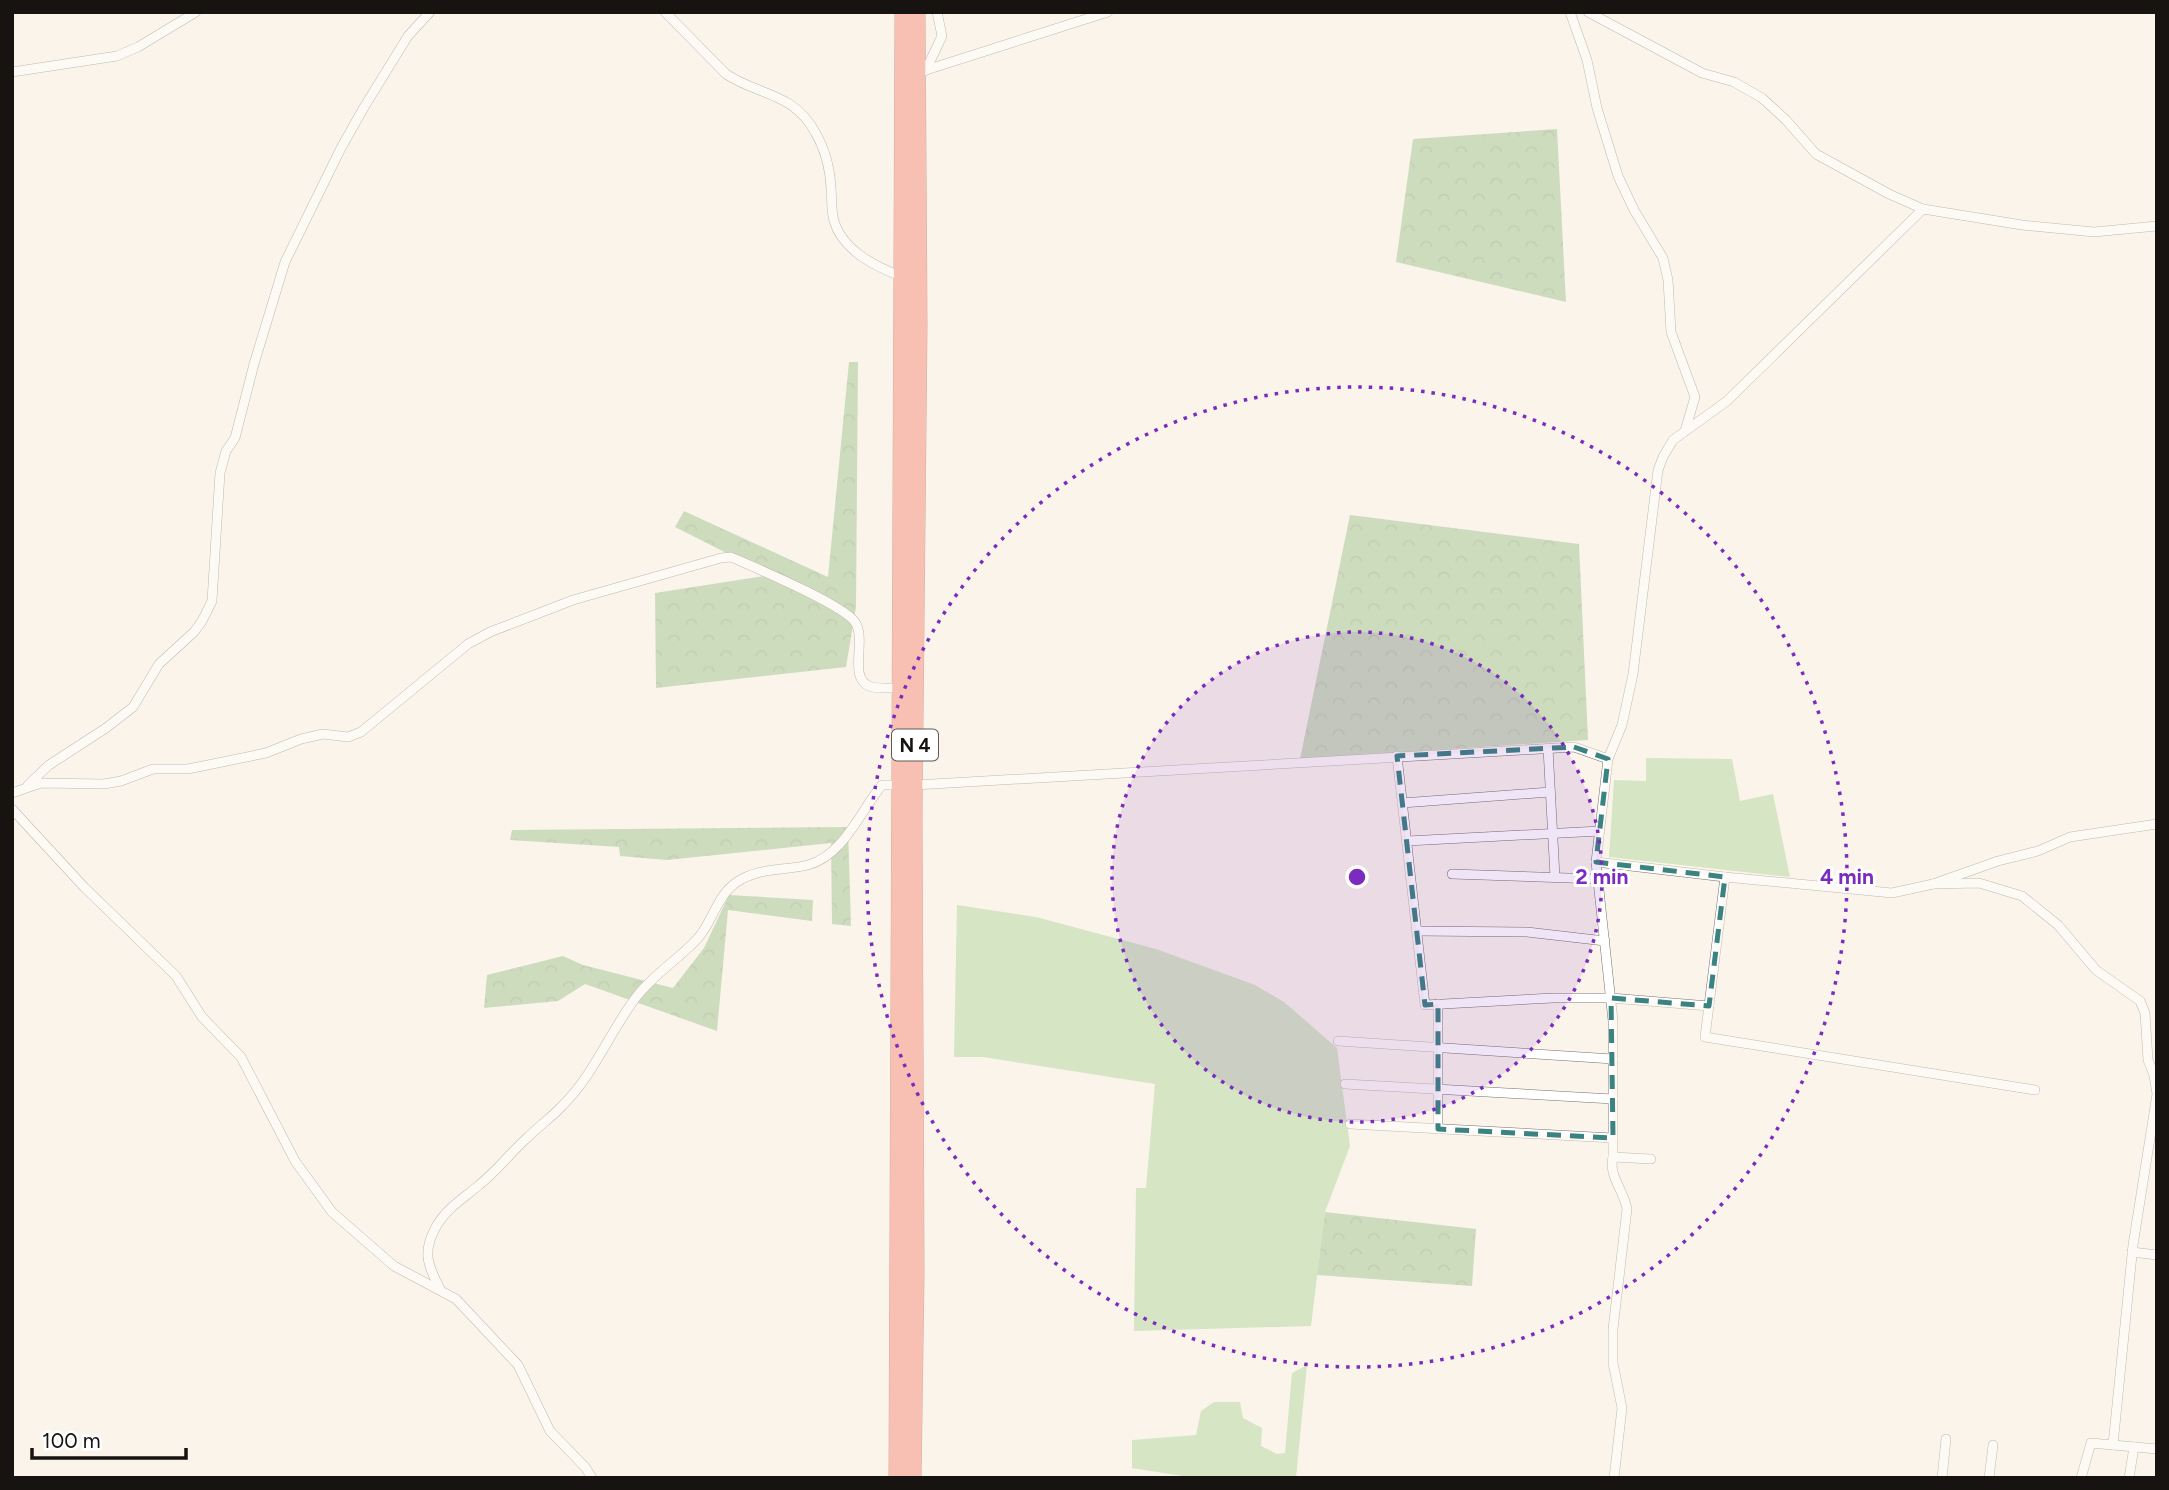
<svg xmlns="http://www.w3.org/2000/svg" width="2169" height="1490" font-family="Figtree,sans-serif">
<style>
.grass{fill:#a8d296}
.forest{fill:url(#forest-crowns)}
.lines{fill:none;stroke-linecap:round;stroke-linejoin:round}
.street-casing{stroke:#77726a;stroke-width:10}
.highway-casing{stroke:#a65a4c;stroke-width:19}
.street{stroke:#fff;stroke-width:9}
.highway{stroke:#f4816d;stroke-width:18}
.marked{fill:none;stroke:#3b8381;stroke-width:5;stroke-dasharray:14 9;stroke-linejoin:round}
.ring{fill:none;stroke:#7b2cbf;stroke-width:3.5;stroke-dasharray:3.5 7}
.labels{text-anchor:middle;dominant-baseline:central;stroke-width:6;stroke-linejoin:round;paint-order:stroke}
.shield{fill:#fff;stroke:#5c5a58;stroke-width:2}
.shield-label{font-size:19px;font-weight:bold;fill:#161310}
.centre{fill:#7b2cbf;stroke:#fff;stroke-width:3.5}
.ring-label{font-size:21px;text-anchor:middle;font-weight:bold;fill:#7b2cbf;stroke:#fff;stroke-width:6;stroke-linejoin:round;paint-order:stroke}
</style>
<defs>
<pattern id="forest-crowns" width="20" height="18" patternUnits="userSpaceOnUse" patternTransform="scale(1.75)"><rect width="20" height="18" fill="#96bf85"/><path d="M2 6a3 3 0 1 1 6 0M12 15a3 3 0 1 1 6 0" fill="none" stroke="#81a372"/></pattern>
</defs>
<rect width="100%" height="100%" fill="#fbf4eb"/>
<!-- grass -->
<g class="grass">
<polygon points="1646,758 1732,759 1740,801 1773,794 1790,877 1609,857 1614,780 1646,781"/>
<polygon points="957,905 1036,917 1156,949 1255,985 1284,1002 1337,1048 1350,1146 1325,1212 1311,1326 1134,1331 1136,1188 1146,1188 1155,1084 983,1057 954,1057"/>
<polygon points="1307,1365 1296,1478 1195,1478 1132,1468 1132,1440 1196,1435 1201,1411 1214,1402 1240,1402 1243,1418 1262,1428 1261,1446 1277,1454 1285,1453 1292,1373"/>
</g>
<!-- forest -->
<g class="forest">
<polygon points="1557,129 1566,302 1396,262 1413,139"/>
<polygon points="849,362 858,362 856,607 846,667 656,688 655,593 770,575 675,527 684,511 828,577"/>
<polygon points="1350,515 1579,544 1588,740 1300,759"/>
<polygon points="848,827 851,926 832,924 831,843 667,860 620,856 619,847 510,840 512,830"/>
<polygon points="729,895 813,900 812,921 728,910 717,1031 585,984 558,1001 484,1008 487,975 563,956 583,965 673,988 704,948"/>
<polygon points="1325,1212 1476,1229 1472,1286 1317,1275"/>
</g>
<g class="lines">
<defs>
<g id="street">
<path d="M 665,12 L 726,74 C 759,96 793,92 815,132 C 825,149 830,168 831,188 C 832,199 831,211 834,221 C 843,251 876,267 903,277"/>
<polyline points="1570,12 1587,60 1597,108 1618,176 1634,210 1663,258 1668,280 1671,332 1695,397 1685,431"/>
<polyline points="1588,12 1702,73 1734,82 1762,98 1786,120 1816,154 1889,194 1923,209 2022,225 2094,232 2157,226"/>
<polyline points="926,70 942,36 937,12"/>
<polyline points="12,72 117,56 138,47 196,12"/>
<polyline points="917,76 926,70 1108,12"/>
<polyline points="1548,748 1555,877"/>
<polyline points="1397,756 1425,1005 1553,998 1611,998 1709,1006"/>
<polyline points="28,785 49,765 106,728 133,707 159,664 194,632 202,621 212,601 220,473 226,451 235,438 254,364 285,262 341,148 363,109 408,36 430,12"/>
<polyline points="915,785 1574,747 1608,759"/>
<path d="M 12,793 L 41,783 L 104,784 L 121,781 L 153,769 L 188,769 L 266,753 L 301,739 L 323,734 L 348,737 L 361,732 L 468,644 L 490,632 L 573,600 L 721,558 L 731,557 C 756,568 842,604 855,622 C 867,640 848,677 869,686 C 878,690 892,687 901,688"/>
<polyline points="1402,803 1550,792"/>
<polyline points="12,809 84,887 176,976 202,1017 241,1057 295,1161 332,1212 394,1266 456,1299 518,1365 550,1431 585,1467 592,1478"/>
<polyline points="1407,841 1600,831"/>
<polyline points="1596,862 1725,877 1705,1037 2035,1090"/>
<polyline points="1452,874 1598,879"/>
<polyline points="1725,877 1892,893 1933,884 1998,861 2038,851 2070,837 2157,824"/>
<polyline points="1933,884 1979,883 2022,896 2058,925 2096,970 2140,1001 2145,1013 2148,1060 2154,1075 2157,1094 2133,1245 2113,1445 2157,1449"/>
<polyline points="1417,931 1527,932 1605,941"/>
<polyline points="1338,1041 1613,1059"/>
<polyline points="1345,1084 1613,1099"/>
<polyline points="1350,1124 1613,1138"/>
<polyline points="1438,1129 1438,1004"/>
<path d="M 1613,1157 C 1608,1175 1624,1191 1627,1209 L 1613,1329 L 1613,1363 L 1622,1408 L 1614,1478"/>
<polyline points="1651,1159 1613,1157 1613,1021 1596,862 1608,759 1622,725 1633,674 1658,470 1663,457 1673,440 1727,401 1923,209"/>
<polyline points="2132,1252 2157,1255"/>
<path d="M 440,1289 C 427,1264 422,1251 437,1225 C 447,1208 464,1198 479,1185 C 497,1171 511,1152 528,1137 C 539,1126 552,1117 563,1105 C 595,1073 610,1031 637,996 C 655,973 679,959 698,938 C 713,921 717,895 737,882 C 759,867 785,871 808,865 C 844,855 861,810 882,785 L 901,785"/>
<polyline points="1942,1478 1946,1439"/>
<polyline points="1989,1478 1993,1445"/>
<polyline points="2081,1478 2091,1443 2113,1445"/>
<polyline points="2129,1478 2134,1447"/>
</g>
<g id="highway">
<polyline points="898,1478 904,12"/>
<polyline points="912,1478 915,1274 913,815 918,324 916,12"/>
</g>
</defs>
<!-- street casing -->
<use href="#street" class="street-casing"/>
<!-- highway casing -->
<use href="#highway" class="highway-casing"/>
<!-- street -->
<use href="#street" class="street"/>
<!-- highway -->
<use href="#highway" class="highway"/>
</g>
<!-- marked area -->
<path d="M0 0H2169V1490H0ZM 1574,747 L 1608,759 L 1596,862 L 1725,877 L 1709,1006 L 1611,998 L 1613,1138 L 1438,1129 L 1438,1004 L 1425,1005 L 1397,756 Z" fill="#fbf4eb" fill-opacity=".55" fill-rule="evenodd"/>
<path class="marked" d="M 1574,747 L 1608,759 L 1596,862 L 1725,877 L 1709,1006 L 1611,998 L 1613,1138 L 1438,1129 L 1438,1004 L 1425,1005 L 1397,756 Z"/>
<!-- distance rings -->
<circle cx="1357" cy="877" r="245" fill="#7b2cbf" fill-opacity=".12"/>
<g class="ring">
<circle cx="1357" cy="877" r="245"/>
<circle cx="1357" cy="877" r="490"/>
</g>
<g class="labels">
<!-- shield labels -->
<rect class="shield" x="892" y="729.5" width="46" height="31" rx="5"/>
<g class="shield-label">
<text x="915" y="745">N 4</text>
</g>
</g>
<circle cx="1357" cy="877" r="10" class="centre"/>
<g class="ring-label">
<text x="1602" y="884">2 min</text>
<text x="1847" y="884">4 min</text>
</g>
<!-- border -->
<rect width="2169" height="1490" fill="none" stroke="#161310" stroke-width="28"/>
<!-- scale -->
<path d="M32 1448v10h154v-10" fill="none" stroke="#161310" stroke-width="3.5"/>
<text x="42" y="1448" font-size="21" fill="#161310" stroke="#ffffff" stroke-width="5" paint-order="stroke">100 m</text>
</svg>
